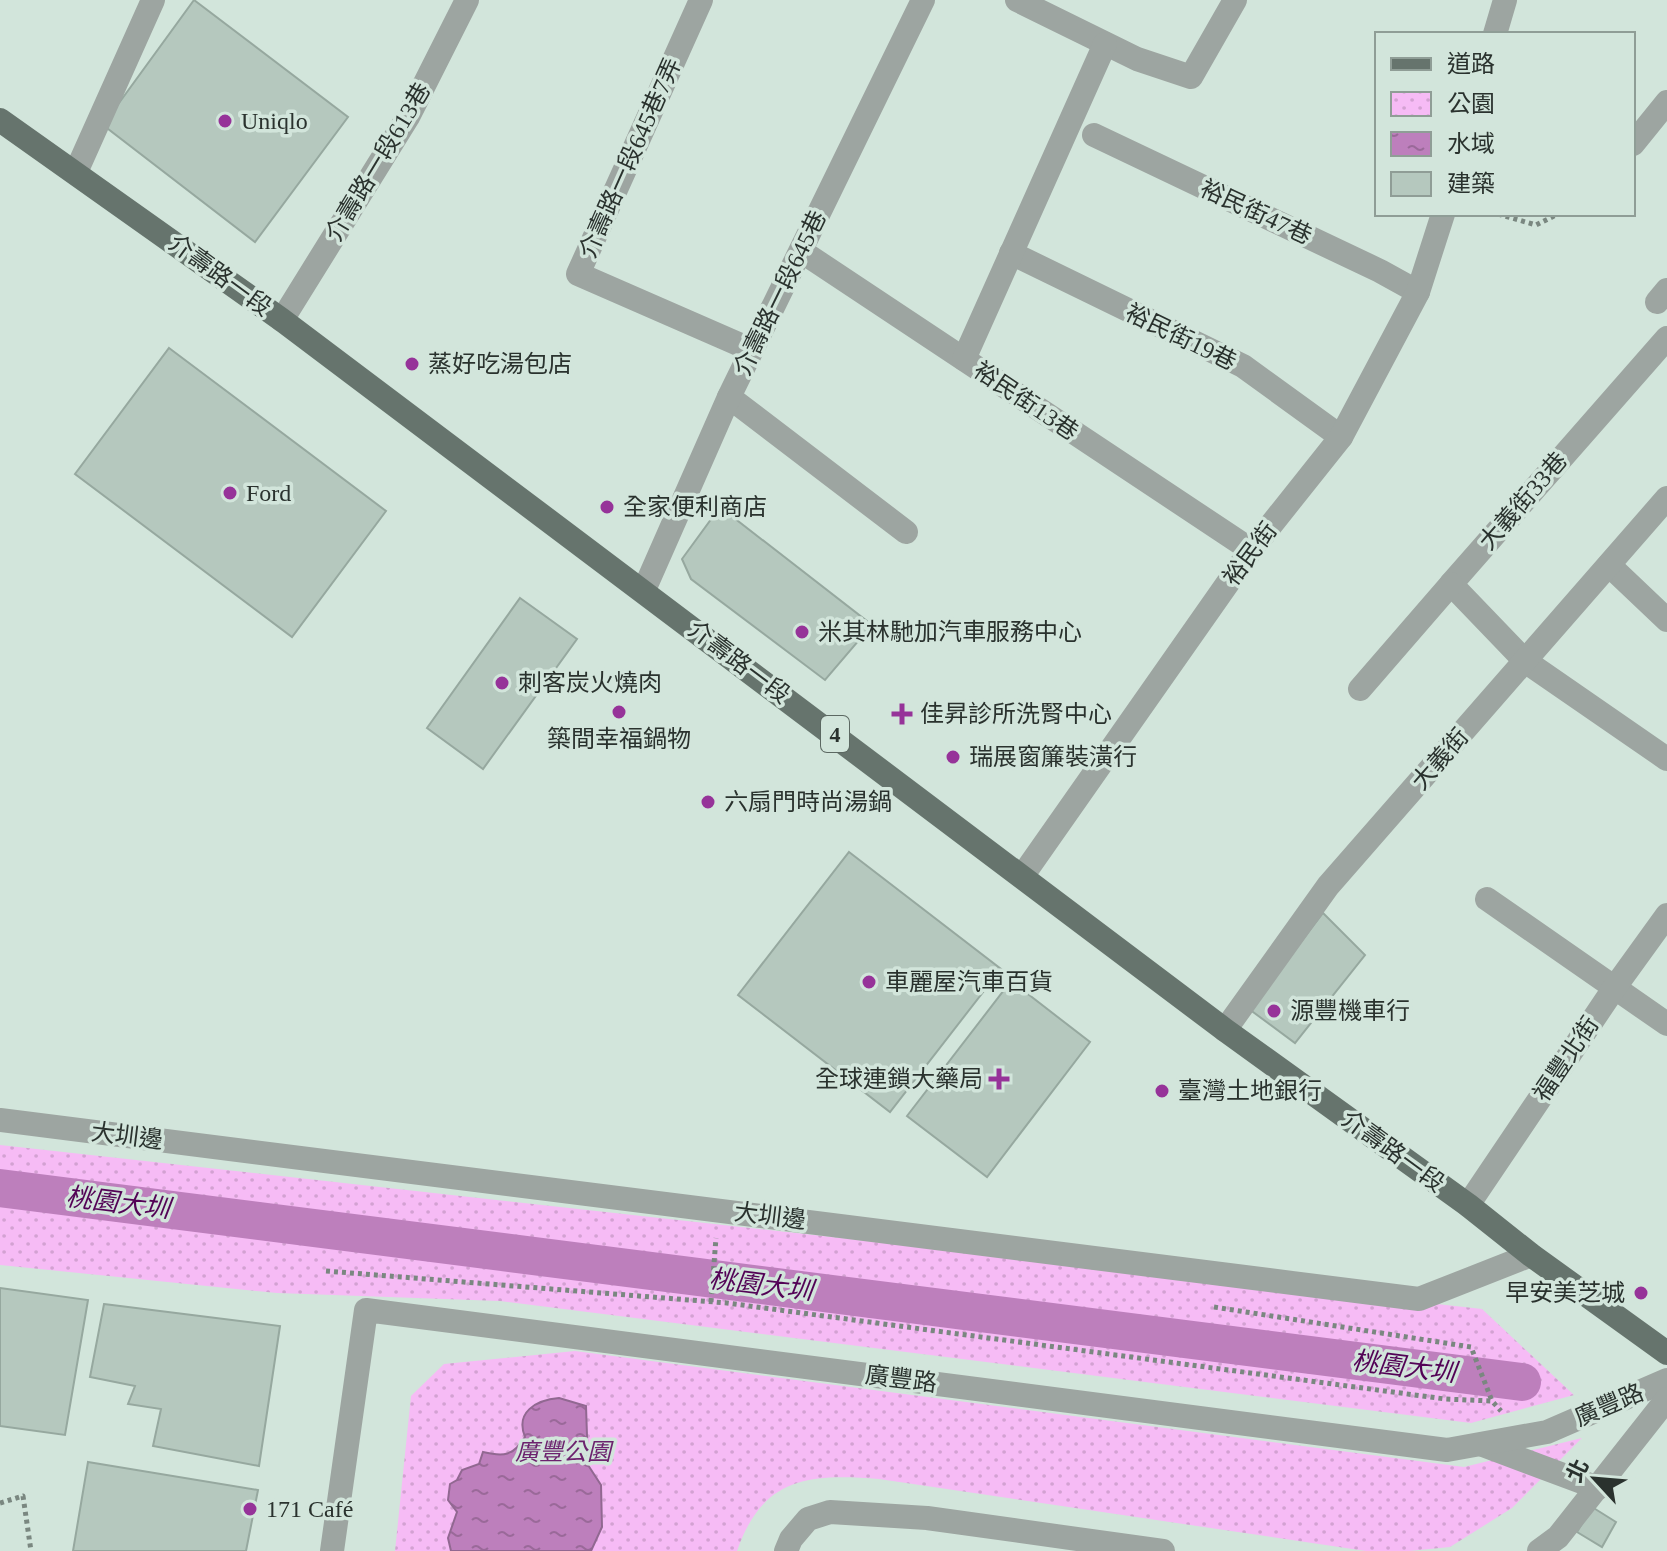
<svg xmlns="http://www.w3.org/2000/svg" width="1667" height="1551" font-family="'Times New Roman','Noto Sans TC',serif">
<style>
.park{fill:url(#park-dots)}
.water{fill:url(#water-ripples);stroke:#916891;stroke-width:2}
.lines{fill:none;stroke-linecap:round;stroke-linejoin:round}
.canal{stroke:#bd7fbc;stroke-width:38}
.building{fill:#b5c8be;stroke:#96a89f;stroke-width:2}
.path{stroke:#7a8780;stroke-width:5;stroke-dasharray:4 4;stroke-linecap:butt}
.minor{stroke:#9da5a1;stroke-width:24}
.major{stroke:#66746d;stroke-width:24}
.poi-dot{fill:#963399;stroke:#d2e5db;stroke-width:3}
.labels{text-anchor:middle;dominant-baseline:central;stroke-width:7;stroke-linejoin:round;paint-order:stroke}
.shield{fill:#d2e5db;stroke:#5c6862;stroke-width:2}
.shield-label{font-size:22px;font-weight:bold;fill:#2a322e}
.poi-label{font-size:24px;fill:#2a322e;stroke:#d2e5db;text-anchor:start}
.street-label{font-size:24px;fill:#2a322e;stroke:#d2e5db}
.park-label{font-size:24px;font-style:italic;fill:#6c226e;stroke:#d2e5db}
.water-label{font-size:26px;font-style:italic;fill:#530356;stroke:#d2e5db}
</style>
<defs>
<pattern id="park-dots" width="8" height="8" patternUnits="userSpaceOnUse" patternTransform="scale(2)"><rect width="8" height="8" fill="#f6bbf5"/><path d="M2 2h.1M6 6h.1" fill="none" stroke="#d3a1d2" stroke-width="1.8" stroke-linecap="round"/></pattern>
<pattern id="water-ripples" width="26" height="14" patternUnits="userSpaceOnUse" patternTransform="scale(2)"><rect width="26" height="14" fill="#bd7fbc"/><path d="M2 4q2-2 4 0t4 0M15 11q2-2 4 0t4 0" fill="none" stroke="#9a6999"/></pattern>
</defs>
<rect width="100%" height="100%" fill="#d2e5db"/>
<!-- park -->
<g class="park">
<polygon points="0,1145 1482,1309 1574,1395 1471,1423 500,1301 277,1293 0,1265"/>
<path d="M 575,1351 L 1464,1467 L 1582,1438 L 1512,1508 L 1450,1547 L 1409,1551 L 1366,1551 L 879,1479 C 810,1474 763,1476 737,1551 L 395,1551 L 411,1396 L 444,1364 Z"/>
</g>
<!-- water -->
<path class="water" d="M 559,1398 L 586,1406 L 588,1465 L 601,1485 L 602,1527 L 591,1551 L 451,1551 L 448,1538 L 457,1512 L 448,1500 L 450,1484 L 457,1480 L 462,1470 L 479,1464 L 483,1452 C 504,1457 513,1456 525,1437 C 515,1412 536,1400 559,1398 Z"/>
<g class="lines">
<!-- canal -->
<polyline class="canal" points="0,1188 1522,1382"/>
</g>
<!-- building -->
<g class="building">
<polygon points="194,0 348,117 255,242 103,125"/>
<polygon points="169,348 386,511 292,637 75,474"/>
<polygon points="720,507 872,625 825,680 691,579 682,559"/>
<polygon points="520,598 577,639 483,769 427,728"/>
<polygon points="849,852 1001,969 890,1112 738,995"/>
<polygon points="1323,913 1365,955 1295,1043 1249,1009"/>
<polygon points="1011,981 1090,1042 987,1177 907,1116"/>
<polygon points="0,1288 88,1300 65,1435 0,1426"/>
<polygon points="104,1304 280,1326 259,1466 153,1446 161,1409 128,1404 135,1386 90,1377"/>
<polygon points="88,1462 258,1490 246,1551 73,1551"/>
<polygon points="1592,1507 1616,1522 1602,1547 1577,1532"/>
</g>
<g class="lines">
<!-- path -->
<g class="path">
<polyline points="1498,214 1536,225 1558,214"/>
<polyline points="326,1271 727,1303 1445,1399 1492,1401 1501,1411"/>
<polyline points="711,1302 716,1238"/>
<polyline points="1214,1307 1471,1347 1492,1401"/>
<polyline points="0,1503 23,1496 31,1551"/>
</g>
<!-- minor -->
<g class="minor">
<polyline points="701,0 578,274 752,350"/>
<polyline points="1017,0 1137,59 1191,77 1235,0"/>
<polyline points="1495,34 1505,0"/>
<polyline points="1094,135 1380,271 1418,292"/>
<polyline points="1633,144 1667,102"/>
<polyline points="76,172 153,0"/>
<polyline points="801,251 1251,550"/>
<polyline points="1011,253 1243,366 1341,437"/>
<polyline points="1657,302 1667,290"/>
<polyline points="282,320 408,117 467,0"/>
<polyline points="1667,338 1451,584 1525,661 1667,759"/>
<polyline points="964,359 1105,44"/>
<polyline points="729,397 906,532"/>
<polyline points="1609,565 1667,620"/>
<polyline points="644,590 729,397 923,0"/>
<polyline points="1360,689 1451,584"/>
<polyline points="1023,875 1251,550 1341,437 1418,292 1443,214"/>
<polyline points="1487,899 1667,1024"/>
<polyline points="1225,1030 1328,886 1667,498"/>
<polyline points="0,1120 1419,1299 1531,1255"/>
<polyline points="1468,1205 1615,987 1667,915"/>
<polyline points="1483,1445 1598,1488"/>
<polyline points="332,1551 366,1310 1447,1450 1547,1432 1667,1380"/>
<polyline points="786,1551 791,1539 808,1519 830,1512 927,1518 1163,1551"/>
<polyline points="1539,1551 1558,1537 1667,1399"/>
</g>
<!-- major -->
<polyline class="major" points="0,120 282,320 1225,1030 1468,1205 1531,1255 1667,1353"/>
</g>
<!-- markers -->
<g class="poi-dot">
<circle cx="225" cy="121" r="8"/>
<circle cx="412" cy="364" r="8"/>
<circle cx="230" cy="493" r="8"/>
<circle cx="607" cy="507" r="8"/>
<circle cx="802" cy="632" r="8"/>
<circle cx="502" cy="683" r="8"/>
<circle cx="619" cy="712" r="8"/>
<path d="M898 702h8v8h8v8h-8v8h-8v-8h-8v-8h8z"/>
<circle cx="953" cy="757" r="8"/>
<circle cx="708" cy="802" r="8"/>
<circle cx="869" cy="982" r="8"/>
<circle cx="1274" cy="1011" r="8"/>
<path d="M995 1067h8v8h8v8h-8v8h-8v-8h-8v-8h8z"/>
<circle cx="1162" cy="1091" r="8"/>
<circle cx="1641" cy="1293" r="8"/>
<circle cx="250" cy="1509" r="8"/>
</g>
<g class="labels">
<!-- shield labels -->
<rect class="shield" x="821" y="716" width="28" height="36" rx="6"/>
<g class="shield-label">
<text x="835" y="734">4</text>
</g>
<!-- poi labels -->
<g class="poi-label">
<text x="241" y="121">Uniqlo</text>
<text x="428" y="364">蒸好吃湯包店</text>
<text x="246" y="493">Ford</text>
<text x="623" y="507">全家便利商店</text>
<text x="818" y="632">米其林馳加汽車服務中心</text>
<text x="518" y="683">刺客炭火燒肉</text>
<text x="920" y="714">佳昇診所洗腎中心</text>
<text x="619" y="739" text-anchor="middle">築間幸福鍋物</text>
<text x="969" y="757">瑞展窗簾裝潢行</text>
<text x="724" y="802">六扇門時尚湯鍋</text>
<text x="885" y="982">車麗屋汽車百貨</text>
<text x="1290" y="1011">源豐機車行</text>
<text x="983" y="1079" text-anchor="end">全球連鎖大藥局</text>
<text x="1178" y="1091">臺灣土地銀行</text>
<text x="1625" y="1293" text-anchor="end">早安美芝城</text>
<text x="266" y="1509">171 Café</text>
</g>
<!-- street labels -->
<g class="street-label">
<text transform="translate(630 158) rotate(-66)">介壽路一段645巷7弄</text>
<text transform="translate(378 162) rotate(-59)">介壽路一段613巷</text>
<text transform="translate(1256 212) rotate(25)">裕民街47巷</text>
<text transform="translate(220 275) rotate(36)">介壽路一段</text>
<text transform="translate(780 293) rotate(-64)">介壽路一段645巷</text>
<text transform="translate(1181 337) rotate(26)">裕民街19巷</text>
<text transform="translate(1026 401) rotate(34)">裕民街13巷</text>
<text transform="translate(1523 501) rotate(-49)">大義街33巷</text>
<text transform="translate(1250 554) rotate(-53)">裕民街</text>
<text transform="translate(739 662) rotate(37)">介壽路一段</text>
<text transform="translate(1440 759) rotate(-49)">大義街</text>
<text transform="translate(1566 1059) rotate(-56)">福豐北街</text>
<text transform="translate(127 1136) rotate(7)">大圳邊</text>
<text transform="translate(1393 1151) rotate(36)">介壽路一段</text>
<text transform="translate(770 1216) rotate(7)">大圳邊</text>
<text transform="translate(901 1379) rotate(7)">廣豐路</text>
<text transform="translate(1609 1405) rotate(-23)">廣豐路</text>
</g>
<!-- park labels -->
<g class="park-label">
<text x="563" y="1452">廣豐公園</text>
</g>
<!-- water labels -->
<g class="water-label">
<text transform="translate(118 1203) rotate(7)">桃園大圳</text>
<text transform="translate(761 1285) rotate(7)">桃園大圳</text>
<text transform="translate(1404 1367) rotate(7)">桃園大圳</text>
</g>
</g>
<!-- legend -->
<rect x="1375" y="32" width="260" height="184" fill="#d2e5db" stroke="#8f9d96" stroke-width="2"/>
<rect x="1391" y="58" width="40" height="12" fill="#66746d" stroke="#8f9d96" stroke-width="2"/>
<text x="1447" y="72" font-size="24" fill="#2a322e">道路</text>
<rect x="1391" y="92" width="40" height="24" fill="url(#park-dots)" stroke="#8f9d96" stroke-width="2"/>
<text x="1447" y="112" font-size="24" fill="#2a322e">公園</text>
<rect x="1391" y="132" width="40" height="24" fill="url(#water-ripples)" stroke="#8f9d96" stroke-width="2"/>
<text x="1447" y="152" font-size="24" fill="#2a322e">水域</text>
<rect x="1391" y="172" width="40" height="24" fill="#b5c8be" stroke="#8f9d96" stroke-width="2"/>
<text x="1447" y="192" font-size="24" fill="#2a322e">建築</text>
<!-- north arrow -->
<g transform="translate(1595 1479) rotate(296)" stroke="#d2e5db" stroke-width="6" paint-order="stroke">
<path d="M0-6L14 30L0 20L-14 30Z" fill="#2a322e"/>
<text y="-12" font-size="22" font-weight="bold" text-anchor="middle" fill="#2a322e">北</text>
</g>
</svg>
